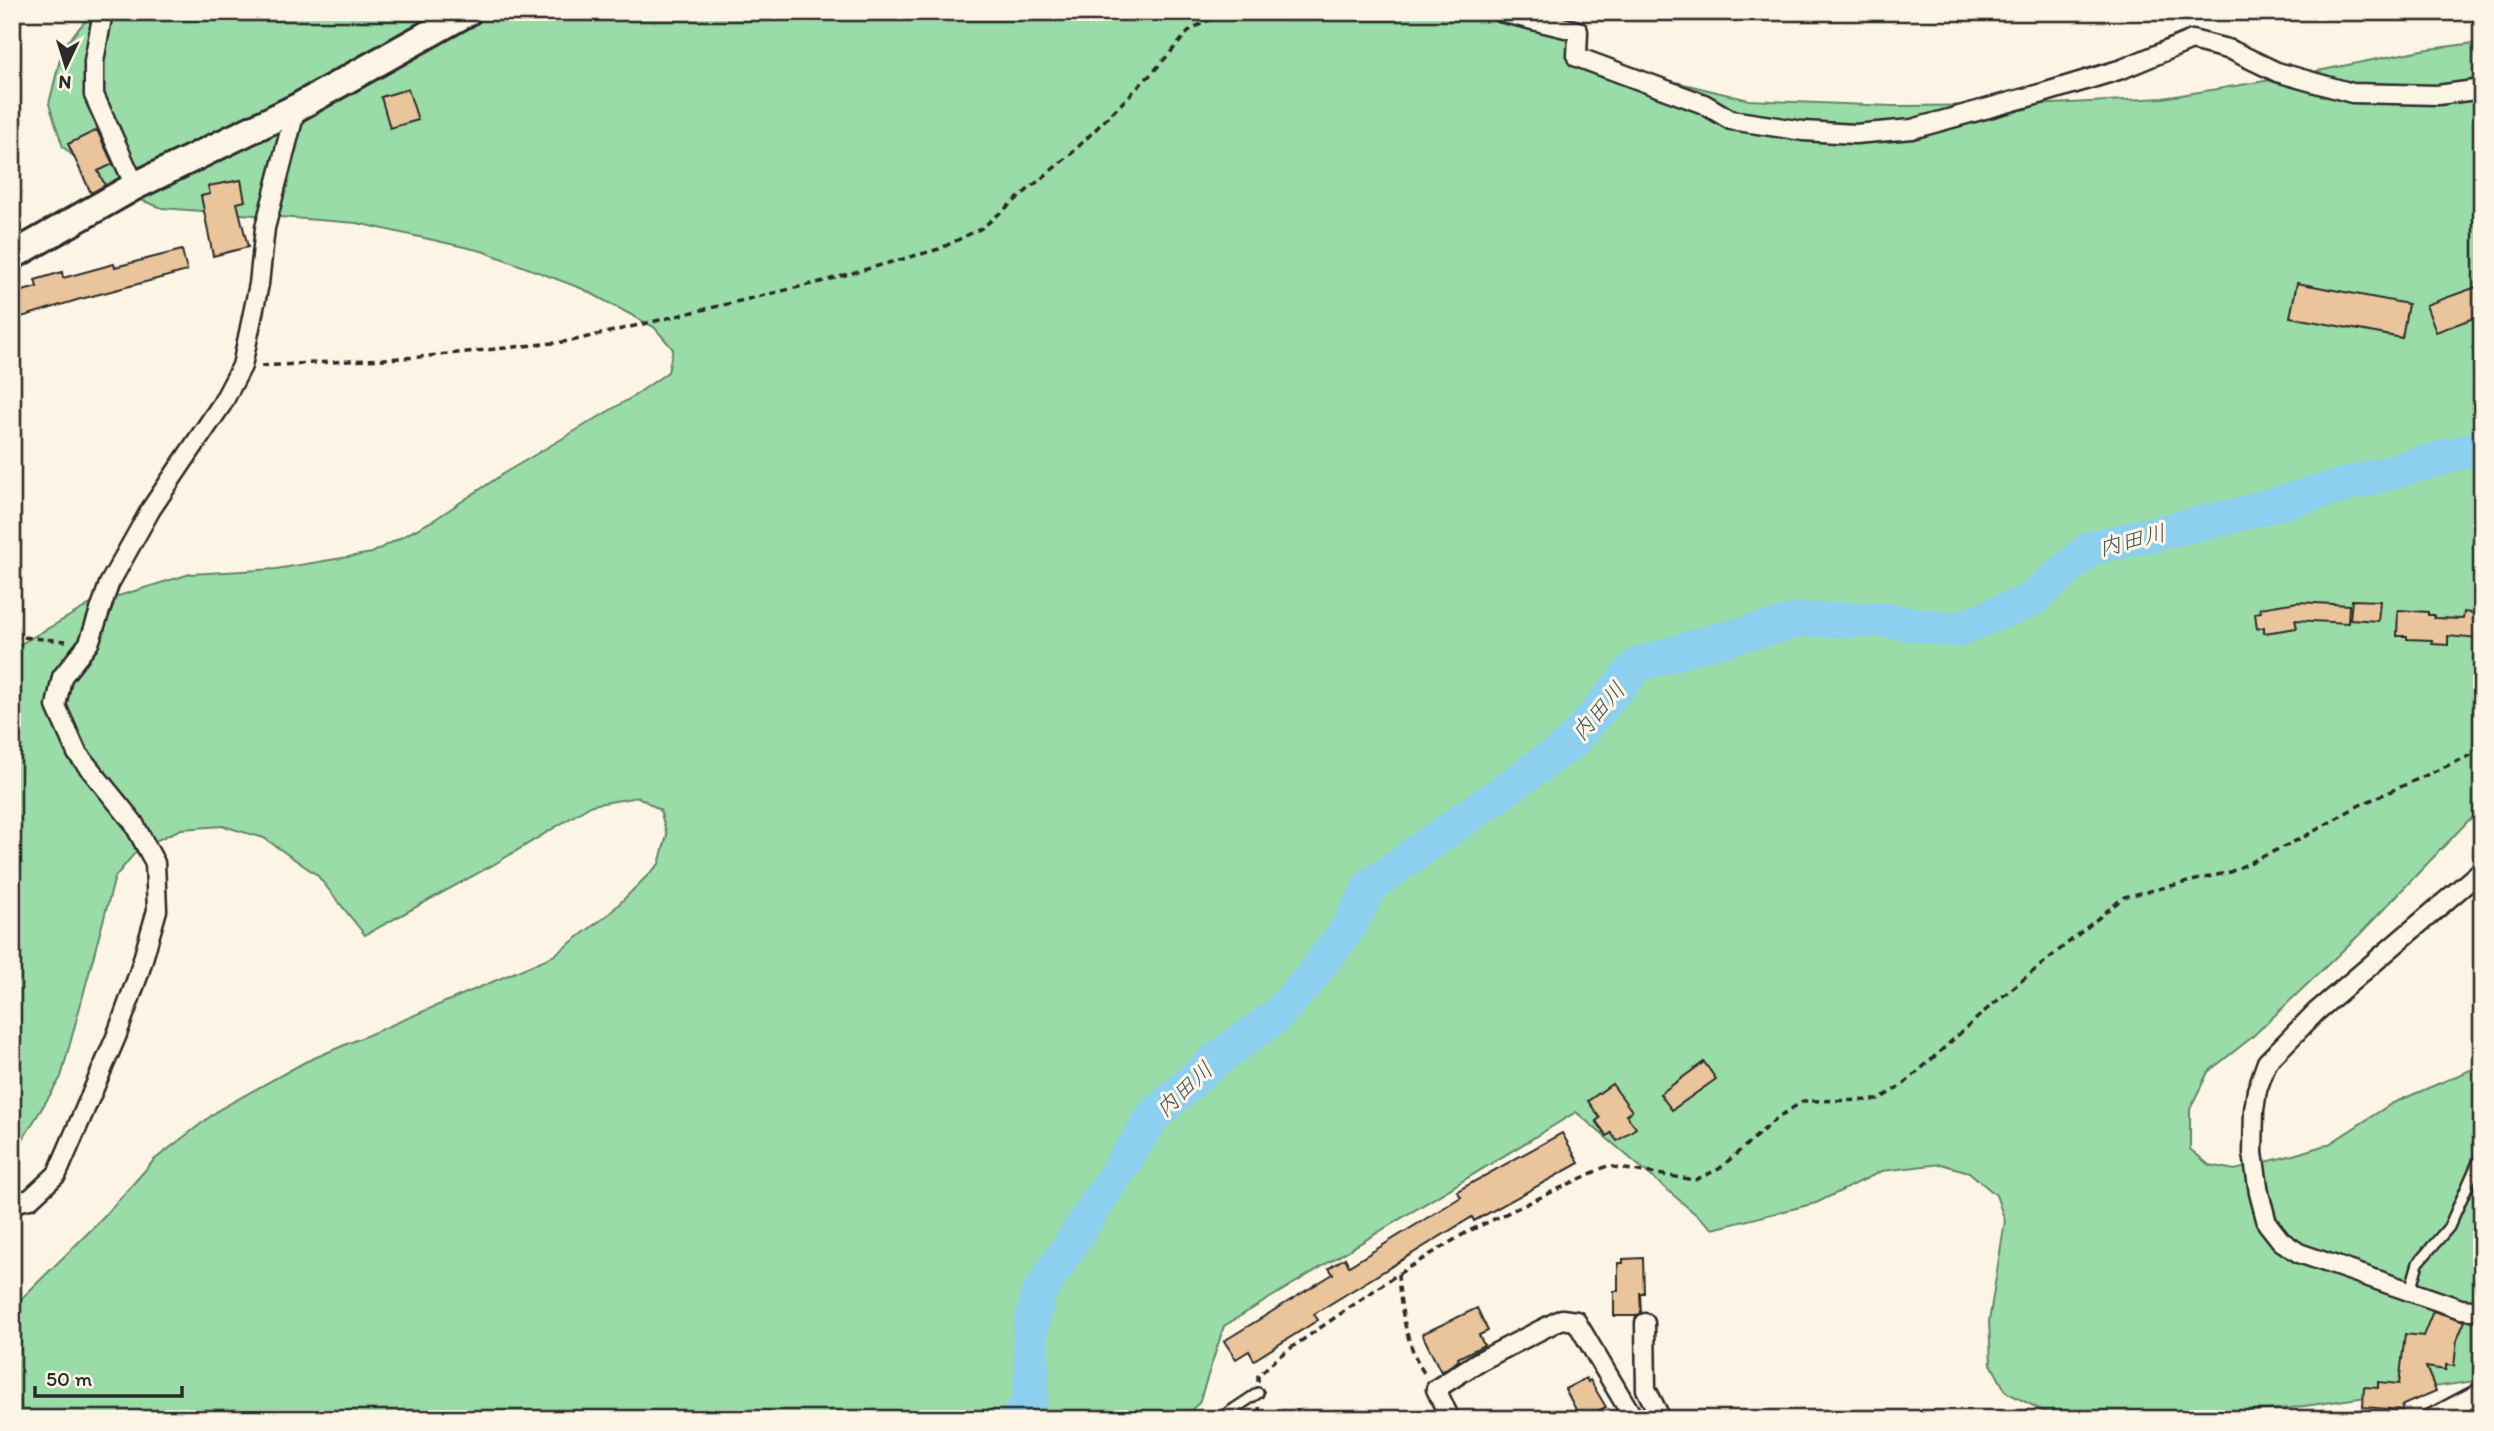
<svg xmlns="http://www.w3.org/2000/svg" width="2494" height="1431" font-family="Itim,'Klee One',sans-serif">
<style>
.green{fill:#9adca7;stroke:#628469;stroke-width:2}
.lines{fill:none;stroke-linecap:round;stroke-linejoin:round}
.river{stroke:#8ccfee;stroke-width:35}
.building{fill:#eac59b;stroke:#2b2b2b;stroke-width:2}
.lane-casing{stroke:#2b2b2b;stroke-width:14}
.street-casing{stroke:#2b2b2b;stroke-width:23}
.secondary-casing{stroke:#2b2b2b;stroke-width:32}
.path{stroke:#2b2b2b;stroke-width:3.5;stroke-dasharray:7 5;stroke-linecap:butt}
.lane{stroke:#fcf5e5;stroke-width:9}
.street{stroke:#fcf5e5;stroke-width:18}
.secondary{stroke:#fcf5e5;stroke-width:26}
.labels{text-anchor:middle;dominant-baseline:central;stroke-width:6;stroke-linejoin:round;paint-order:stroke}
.water-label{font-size:23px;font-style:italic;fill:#43545c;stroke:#fcf5e5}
</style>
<rect width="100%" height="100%" fill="#fcf5e5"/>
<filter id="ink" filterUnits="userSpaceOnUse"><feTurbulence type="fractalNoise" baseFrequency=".0143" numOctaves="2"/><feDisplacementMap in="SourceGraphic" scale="14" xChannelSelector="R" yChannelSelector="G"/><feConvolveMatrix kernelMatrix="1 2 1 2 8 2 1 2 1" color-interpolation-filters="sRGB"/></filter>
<g filter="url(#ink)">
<!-- green -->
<polygon class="green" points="93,12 1524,12 1578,48 1647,75 1749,100 1891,106 2033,105 2163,98 2283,78 2422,50 2482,42 2482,811 2468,821 2360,934 2251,1038 2208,1072 2190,1109 2190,1149 2209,1165 2235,1170 2293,1155 2329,1144 2391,1104 2482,1065 2482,1380 2291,1408 2154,1418 2091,1418 2045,1412 2006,1392 1991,1364 1989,1321 2005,1221 1996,1195 1969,1172 1941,1164 1882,1171 1816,1203 1713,1229 1576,1112 1224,1326 1199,1403 1181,1419 12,1419 12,1308 103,1218 154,1160 220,1109 305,1062 553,956 610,913 659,864 667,835 660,810 638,797 592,805 493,865 365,935 317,875 264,838 223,826 181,829 138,849 115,877 61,1077 23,1139 12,1144 12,649 89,605 190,574 276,569 372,553 434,520 506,472 634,396 668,372 673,349 654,327 583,289 482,251 357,223 162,208 111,189 63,147 49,104 63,47"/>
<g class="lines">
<!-- river -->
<polyline class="river" points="1017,1419 1030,1401 1032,1371 1030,1331 1039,1293 1154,1115 1214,1061 1275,1017 1308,981 1349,927 1371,885 1571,743 1637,665 1700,645 1801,620 1883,620 1956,630 2031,600 2091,548 2233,516 2482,447"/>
</g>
<!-- building -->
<g class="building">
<polygon points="408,89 418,120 390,128 381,97"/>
<polygon points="97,130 113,164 98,171 105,185 91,193 68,144"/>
<polygon points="241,180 245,201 237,203 248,247 213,256 201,196 210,194 208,186"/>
<polygon points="182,250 187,271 77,300 12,320 12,294 37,287 35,280 62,272 63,278 114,264 115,267"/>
<polygon points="2297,283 2408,304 2402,338 2290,317"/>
<polygon points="2482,285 2482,315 2436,332 2426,305"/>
<polygon points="2352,600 2380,601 2378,621 2350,619"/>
<polygon points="2298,602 2349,605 2348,623 2295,620 2297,628 2264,633 2264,627 2257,629 2255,613 2261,612 2260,608"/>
<polygon points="2398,610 2428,612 2428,615 2434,615 2434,618 2463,619 2464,612 2480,614 2478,639 2448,636 2448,645 2432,644 2432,640 2407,639 2407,636 2397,636"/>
<polygon points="1704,1062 1716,1079 1672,1110 1660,1094"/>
<polygon points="1612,1084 1632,1111 1626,1115 1636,1128 1617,1141 1611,1133 1607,1136 1596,1121 1600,1118 1588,1101"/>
<polygon points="1562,1133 1579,1163 1474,1221 1472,1217 1314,1314 1318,1320 1254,1360 1249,1351 1236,1359 1224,1341 1333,1274 1329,1268 1345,1258 1349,1266 1461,1197 1457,1191"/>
<polygon points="1643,1258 1644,1293 1640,1293 1641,1313 1636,1316 1614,1316 1614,1291 1618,1291 1618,1263 1623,1263 1623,1259"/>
<polygon points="1477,1308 1488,1331 1479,1335 1484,1345 1458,1358 1459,1360 1441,1372 1422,1334"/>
<polygon points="2433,1311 2465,1321 2457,1340 2454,1366 2446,1365 2446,1370 2426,1367 2436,1391 2403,1405 2402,1410 2363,1407 2364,1387 2378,1388 2378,1382 2399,1384 2405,1334 2423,1336"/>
<polygon points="1586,1378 1588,1382 1590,1380 1606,1407 1581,1419 1565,1389"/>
</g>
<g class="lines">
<defs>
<g id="lane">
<polyline points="2410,1291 2418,1263 2449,1227 2482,1153"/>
<polyline points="1219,1419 1258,1393"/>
</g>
<g id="street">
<polyline points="103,12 94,61 94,95 135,186"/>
<polyline points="1500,12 1578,31 1577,57 1704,104 1731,120 1803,131 1855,134 1912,129 2043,93 2122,69 2192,40 2231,50 2277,72 2352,93 2438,95 2482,89"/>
<polyline points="2482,870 2316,1012 2267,1062 2257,1090 2254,1110 2253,1153 2259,1193 2267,1223 2281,1241 2299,1253 2461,1309 2482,1311"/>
<polyline points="12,1203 30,1199 57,1174 116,1037 139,973 157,910 155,863 133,822 77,753 56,706 62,677 89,643 109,584 151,509 222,404 242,366 259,284 265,228 296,108"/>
<polyline points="1645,1323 1646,1389 1661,1419"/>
<polyline points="1450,1419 1436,1389 1478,1362 1562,1319 1576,1321 1634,1419"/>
<polyline points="2431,1419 2482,1392"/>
</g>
<polyline id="secondary" points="12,256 135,186 296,108 468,12"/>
</defs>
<!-- lane casing -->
<use href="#lane" class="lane-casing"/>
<!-- street casing -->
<use href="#street" class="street-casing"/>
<!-- secondary casing -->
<use href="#secondary" class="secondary-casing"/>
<!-- path -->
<g class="path">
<polyline points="261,366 419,357 571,341 820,282 939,249 982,228 1072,153 1154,71 1191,29 1225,12"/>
<polyline points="12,639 21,637 66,641"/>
<path d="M 1398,1274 C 1400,1307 1407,1349 1426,1376"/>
<polyline points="1258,1382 1258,1376 1278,1357 1395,1276 1467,1232 1607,1166 1695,1180 1719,1169 1776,1119 1803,1101 1878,1100 1904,1084 1986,1010 2124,897 2230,872 2302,838 2358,806 2471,755 2482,743"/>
<polyline points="1259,1407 1260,1419"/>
</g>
<!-- lane -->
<use href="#lane" class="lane"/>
<!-- street -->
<use href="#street" class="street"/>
<!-- secondary -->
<use href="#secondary" class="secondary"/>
</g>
</g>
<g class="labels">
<!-- water labels -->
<g class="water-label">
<text transform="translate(2132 540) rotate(-14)">内田川</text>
<text transform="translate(1598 711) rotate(-49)">内田川</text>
<text transform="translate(1184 1089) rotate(-43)">内田川</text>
</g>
</g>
<!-- margin -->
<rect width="2494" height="1431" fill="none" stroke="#fcf5e5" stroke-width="42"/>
<rect x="21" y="21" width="2452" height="1389" fill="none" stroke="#2b2b2b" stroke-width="2.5" filter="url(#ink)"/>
<!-- north arrow -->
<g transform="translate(66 66) rotate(184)" stroke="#fcf5e5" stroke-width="5" paint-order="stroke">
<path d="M0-5L12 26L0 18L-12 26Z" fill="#2b2b2b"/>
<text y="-10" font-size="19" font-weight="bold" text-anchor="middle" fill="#2b2b2b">N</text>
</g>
<!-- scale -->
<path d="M35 1386v10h147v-10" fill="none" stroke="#2b2b2b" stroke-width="3.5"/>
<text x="46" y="1386" font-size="21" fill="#2b2b2b" stroke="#fcf5e5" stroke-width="5" paint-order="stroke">50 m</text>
</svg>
